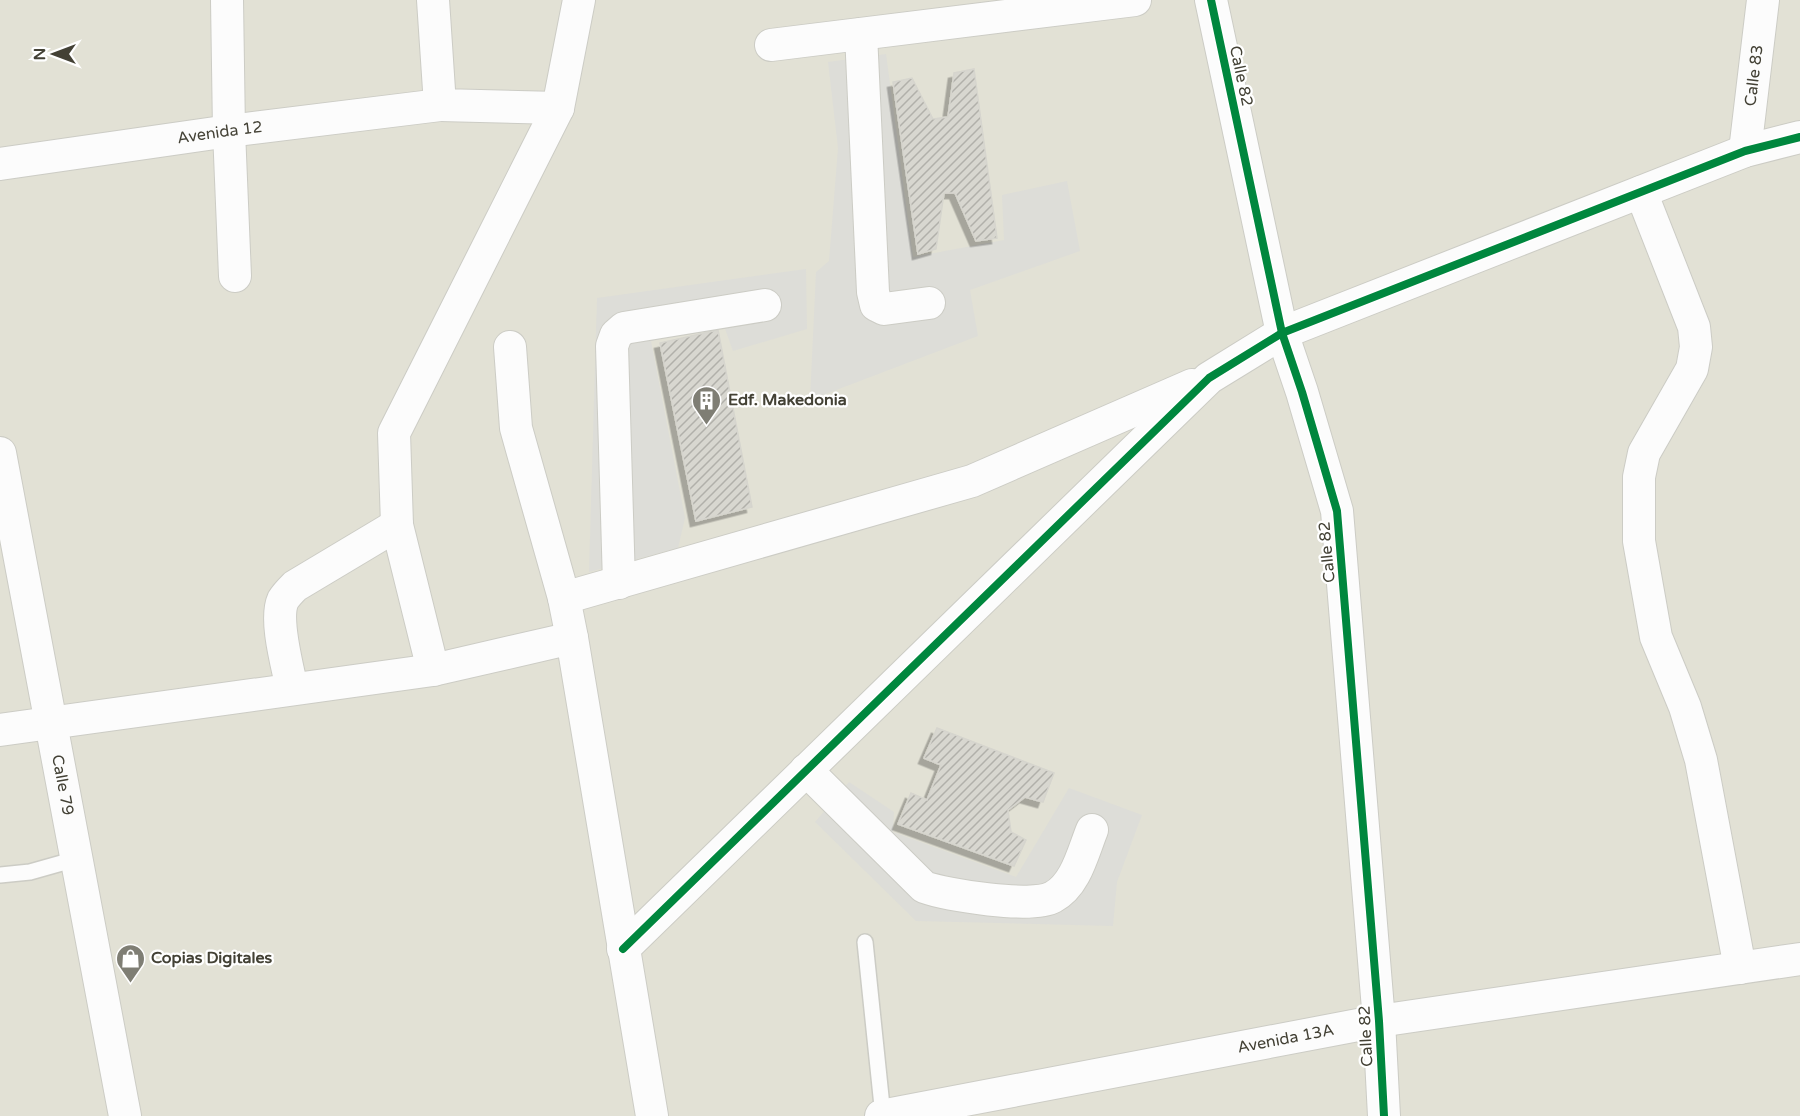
<svg xmlns="http://www.w3.org/2000/svg" width="1800" height="1116" font-family="'Varela Round',sans-serif">
<style>
.residential{fill:#e2e1d5}
.parking{fill:#ddddd8}
.building{fill:url(#building-hatch);stroke:#d6d5ce;stroke-width:1.5;filter:url(#shadow)}
.lines{fill:none;stroke-linecap:round;stroke-linejoin:round}
.lane-casing{stroke:#ccccc5;stroke-width:18}
.street-casing{stroke:#ccccc5;stroke-width:34}
.lane{stroke:#fcfcfc;stroke-width:15}
.street{stroke:#fcfcfc;stroke-width:32}
.cycleway-casing{stroke:#fff;stroke-width:11}
.cycleway{stroke:#00873e;stroke-width:8}
.labels{text-anchor:middle;dominant-baseline:central;stroke-width:4.5;stroke-linejoin:round;paint-order:stroke}
.street-label{font-size:16px;fill:#434135;stroke:#fff}
.poi-label{font-size:16px;font-weight:bold;fill:#434135;stroke:#fff;text-anchor:start}
</style>
<defs>
<pattern id="building-hatch" width="6" height="6" patternUnits="userSpaceOnUse" patternTransform="scale(1.5)"><rect width="6" height="6" fill="#d8d7d0"/><path d="M-1 1l2-2M0 6l6-6M5 7l2-2" fill="none" stroke="#b1b0aa"/></pattern>
<filter id="shadow"><feDropShadow dx="-5.5" dy="5.5" stdDeviation="0" flood-color="#0004"/></filter>
</defs>
<rect width="100%" height="100%" fill="#eeeee8"/>
<!-- residential -->
<rect class="residential" x="0" y="0" width="1800" height="1116"/>
<!-- parking -->
<g class="parking">
<polygon points="886,54 913,257 1004,240 1002,195 1067,181 1080,251 970,290 978,336 810,400 816,272 829,261 838,148 828,62"/>
<polygon points="806,269 807,329 733,351 724,326 651,341 685,518 678,548 589,572 597,298"/>
<polygon points="849,782 894,812 893,832 1016,877 1069,788 1142,815 1117,882 1113,926 916,921 815,822"/>
</g>
<!-- building -->
<g class="building">
<polygon points="974,69 997,238 976,241 955,193 944,193 936,249 918,254 893,82 912,78 933,119 948,117 954,73"/>
<polygon points="718,330 752,507 696,521 660,343"/>
<polygon points="937,728 1054,773 1043,802 1025,797 1008,810 1011,832 1026,840 1014,866 898,824 911,793 927,800 941,765 924,758"/>
</g>
<g class="lines">
<defs>
<g id="lane">
<polyline points="0,875 30,872 76,859"/>
<polyline points="865,942 883,1116"/>
</g>
<g id="street">
<polyline points="227,0 229,131 235,276"/>
<polyline points="433,0 440,105 558,108"/>
<polyline points="1211,0 1282,333 1302,392 1337,511 1379,1021 1384,1116"/>
<polyline points="861,34 873,292 876,305 884,309 929,303"/>
<polyline points="771,45 1135,0"/>
<path id="s1" d="M 1745,151 L 1763,0"/>
<path id="s2" d="M 0,164 L 229,131 L 440,105"/>
<polyline points="1641,192 1694,327 1696,347 1692,369 1644,453 1639,477 1639,541 1656,637 1685,707 1701,760 1740,968"/>
<polyline points="510,347 516,428 564,598 572,638 652,1116"/>
<path id="s3" d="M 0,453 L 125,1116"/>
<polyline points="619,583 612,346 616,335 624,328 765,305"/>
<polyline points="564,598 972,481 1192,385"/>
<polyline points="572,638 433,670 397,525 394,433 558,108 579,0"/>
<path d="M 292,689 C 288,668 274,620 283,600 C 286,595 291,590 295,586 L 397,525"/>
<polyline points="0,730 433,670"/>
<path d="M 806,770 L 924,887 C 947,895 1032,909 1053,897 C 1076,885 1083,852 1092,830"/>
<polyline points="623,949 1209,378 1282,333 1745,151 1800,137"/>
<path id="s4" d="M 881,1116 L 1379,1021 L 1800,959"/>
</g>
</defs>
<!-- lane casing -->
<use href="#lane" class="lane-casing"/>
<!-- street casing -->
<use href="#street" class="street-casing"/>
<!-- lane -->
<use href="#lane" class="lane"/>
<!-- street -->
<use href="#street" class="street"/>
<defs>
<g id="cycleway">
<polyline points="1211,0 1282,333 1302,392 1337,511 1379,1021 1384,1116"/>
<polyline points="623,949 1209,378 1282,333 1745,151 1800,137"/>
</g>
</defs>
<!-- cycleway casing -->
<use href="#cycleway" class="cycleway-casing"/>
<!-- cycleway -->
<use href="#cycleway" class="cycleway"/>
</g>
<!-- icons -->
<defs>
<symbol id="building-pin" viewBox="-11 -11 22 30"><path d="M0 17L-7.5 6A9.5 9.5 0 1 1 7.5 6Z" fill="#7f7e74" stroke="#fff"/><path d="M-4-6H4V6H1V3H-1V6H-4ZM-2.5-4.3h1.7v1.8h-1.7ZM.8-4.3h1.7v1.8H.8ZM-2.5-1h1.7V.8h-1.7ZM.8-1h1.7V.8H.8Z" fill="#fff"/></symbol>
<symbol id="shop-pin" viewBox="-11 -11 22 30"><path d="M0 17L-7.5 6A9.5 9.5 0 1 1 7.5 6Z" fill="#7f7e74" stroke="#fff"/><path d="M-5-2.5h2.3a2.7 3.5 0 0 1 5.4 0H5L5.5 6h-11ZM-1.5-2.5h3a1.5 2.3 0 0 0-3 0Z" fill="#fff"/></symbol>
</defs>
<g fill-rule="evenodd">
<use href="#building-pin" x="690" y="384" width="33" height="45"/>
<use href="#shop-pin" x="114" y="942" width="33" height="45"/>
</g>
<g class="labels">
<!-- street labels -->
<g class="street-label">
<text transform="translate(1241 76) rotate(78)">Calle 82</text>
<text stroke="none"><textPath href="#s1" startOffset="76">Calle 83</textPath></text>
<text stroke="none"><textPath href="#s2" startOffset="222">Avenida 12</textPath></text>
<text transform="translate(1327 552) rotate(-95)">Calle 82</text>
<text stroke="none"><textPath href="#s3" startOffset="338">Calle 79</textPath></text>
<text transform="translate(1366 1036) rotate(-93)">Calle 82</text>
<text stroke="none"><textPath href="#s4" startOffset="412">Avenida 13A</textPath></text>
</g>
<!-- poi labels -->
<g class="poi-label">
<text x="728" y="400">Edf. Makedonia</text>
<text x="151" y="958">Copias Digitales</text>
</g>
</g>
<!-- north arrow -->
<g transform="translate(54 54) rotate(270)" stroke="#ffffff" stroke-width="4.5" paint-order="stroke">
<path d="M0-4.5L10 22L0 15L-10 22Z" fill="#434135"/>
<text y="-9" font-size="16" font-weight="bold" text-anchor="middle" fill="#434135">N</text>
</g>
</svg>
